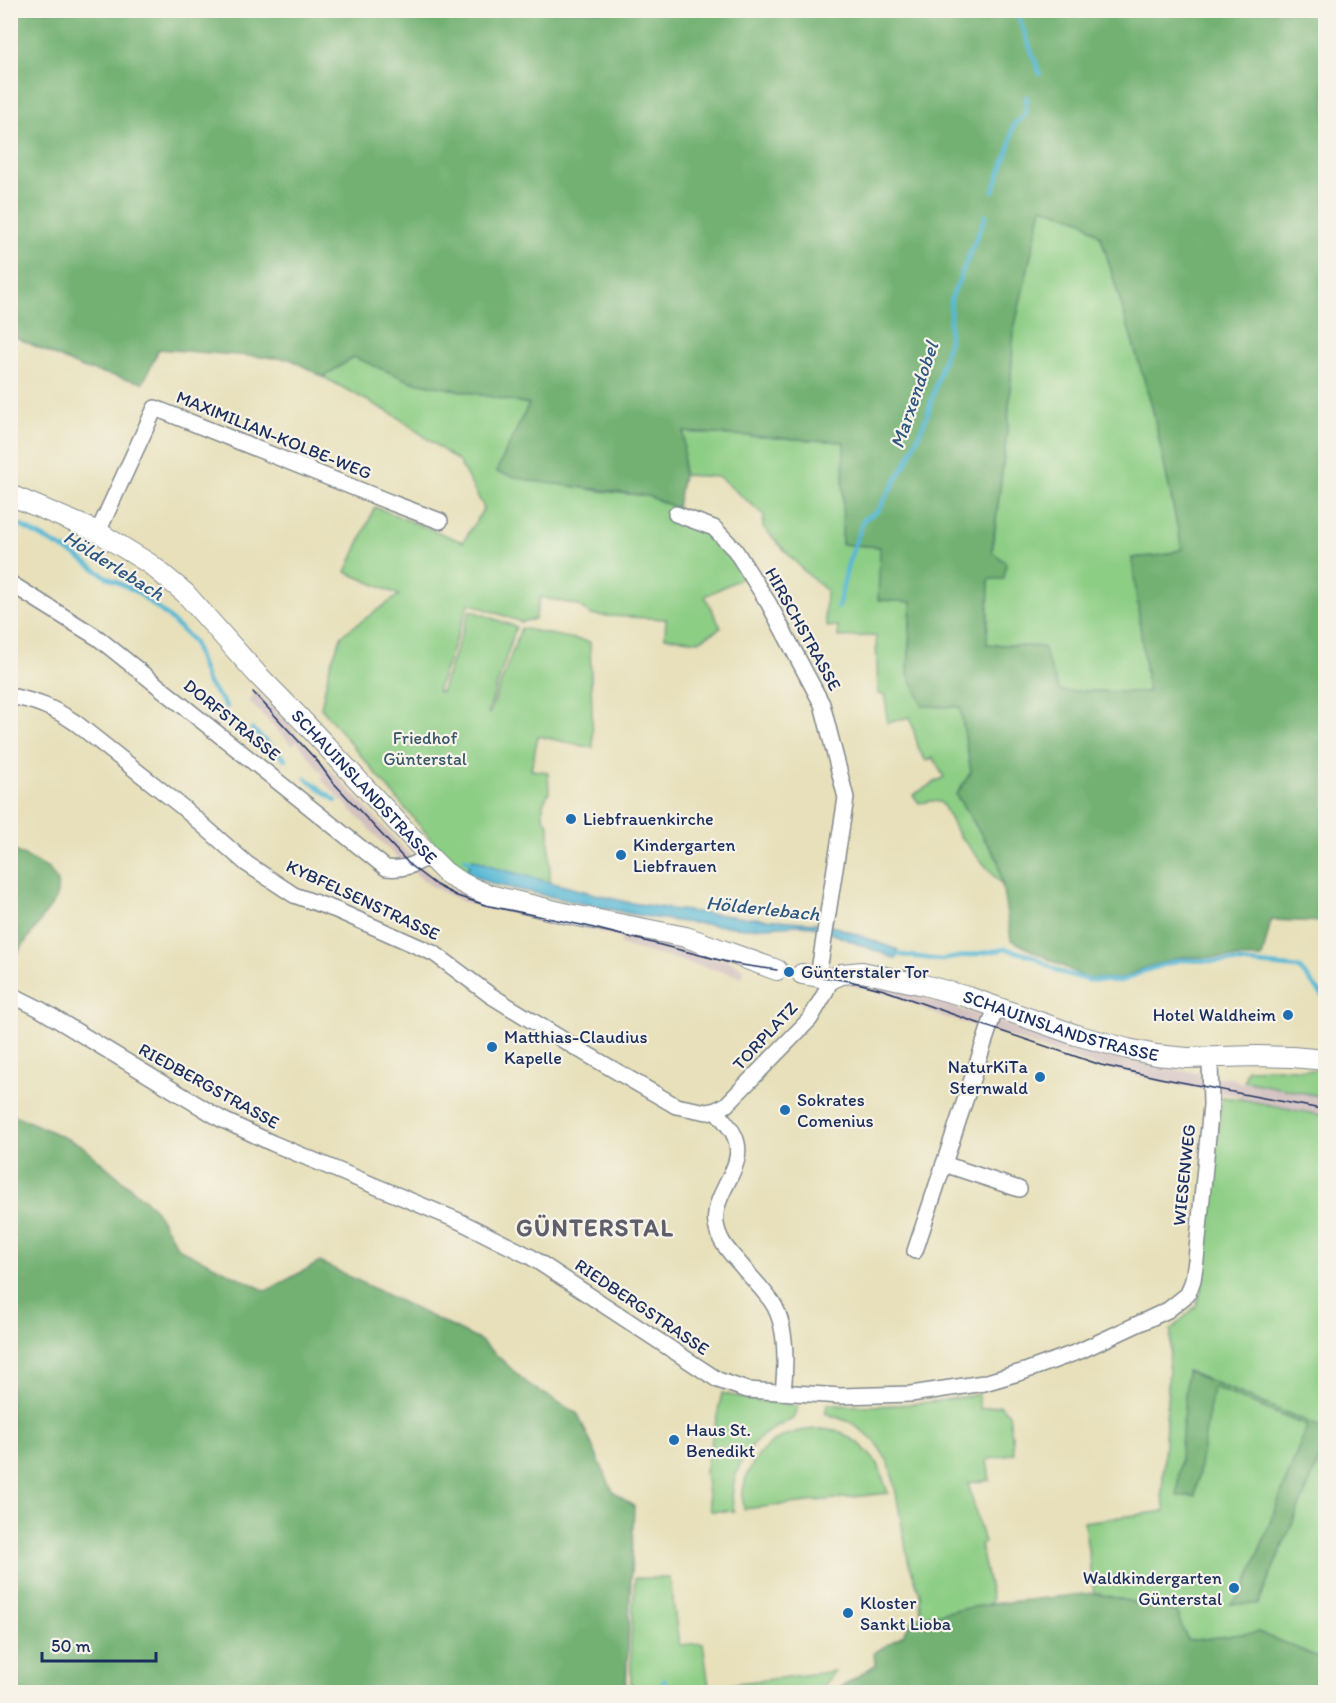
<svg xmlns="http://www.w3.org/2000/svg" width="1336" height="1703" font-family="Itim,sans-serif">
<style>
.industrial{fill:#d1bfbf}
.green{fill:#8dce85;stroke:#547e72;stroke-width:1.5}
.forest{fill:#72b172;stroke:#467068;stroke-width:1.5;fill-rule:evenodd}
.water{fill:#56b8d5;stroke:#38749a;stroke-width:1.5}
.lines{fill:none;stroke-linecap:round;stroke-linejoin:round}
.stream{stroke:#56b8d5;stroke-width:4.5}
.minor-casing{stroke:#81888c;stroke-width:18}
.major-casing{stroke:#81888c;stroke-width:22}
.minor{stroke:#fff;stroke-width:15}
.major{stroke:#fff;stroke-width:20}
.tram{stroke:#1b2f5e;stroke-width:1.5}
.poi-dot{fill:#1f6fb2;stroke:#f7f3e8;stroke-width:2}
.labels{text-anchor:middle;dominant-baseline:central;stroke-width:4.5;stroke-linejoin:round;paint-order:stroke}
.street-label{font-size:18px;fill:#1b2f5e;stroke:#f7f3e8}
.park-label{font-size:18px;fill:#385768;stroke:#f7f3e8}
.poi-label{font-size:18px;fill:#1b2f5e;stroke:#f7f3e8;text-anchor:start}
.water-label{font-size:20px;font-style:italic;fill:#2d5882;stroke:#f7f3e8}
.district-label{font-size:24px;font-weight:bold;letter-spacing:1.5px;fill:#5f5e6b;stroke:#f7f3e8}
</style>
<rect width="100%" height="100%" fill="#f7f3e8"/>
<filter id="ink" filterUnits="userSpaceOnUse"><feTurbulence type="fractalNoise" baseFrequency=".0167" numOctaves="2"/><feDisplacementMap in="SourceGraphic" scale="12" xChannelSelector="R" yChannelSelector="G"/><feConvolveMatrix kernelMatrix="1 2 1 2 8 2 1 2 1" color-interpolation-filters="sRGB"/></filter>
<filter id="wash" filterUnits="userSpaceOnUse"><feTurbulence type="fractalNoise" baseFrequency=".008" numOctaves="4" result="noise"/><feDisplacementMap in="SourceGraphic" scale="24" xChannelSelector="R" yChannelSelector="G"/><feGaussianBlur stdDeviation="1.35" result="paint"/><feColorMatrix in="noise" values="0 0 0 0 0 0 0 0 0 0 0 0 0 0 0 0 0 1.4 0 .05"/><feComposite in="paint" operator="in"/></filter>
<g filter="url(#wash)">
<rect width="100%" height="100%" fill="#e7e0ba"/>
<!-- industrial -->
<g class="industrial">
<polygon points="256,690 418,864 448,888 475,900 604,927 729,961 743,968 743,977 620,945 621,937 585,928 474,905 461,901 433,887 406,867 321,779 324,776 297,741 292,745 249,701 253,696 252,693 253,691"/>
<polygon points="856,980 896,988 1070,1045 1114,1057 1153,1066 1188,1071 1210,1076 1235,1079 1243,1084 1244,1081 1325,1097 1325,1116 1240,1099 1240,1096 1176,1084 1091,1065 996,1032 937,1015 896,996 845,984"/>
</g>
<!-- green -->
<g class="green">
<polygon points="1042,207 1084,221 1101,237 1152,406 1182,549 1164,555 1132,558 1148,692 1059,691 987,644 989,579 1008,424 1014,329"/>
<polygon points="354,357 410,381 529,404 496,472 599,491 648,496 677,508 730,551 744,577 705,596 721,628 699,641 665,637 666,619 591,615 578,605 540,597 535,619 521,622 469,603 437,691 441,692 470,610 516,627 488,713 490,713 521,628 590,642 593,748 538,736 531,770 548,772 549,792 543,804 543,817 549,825 550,883 499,869 473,859 466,872 445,856 321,708 330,665 342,635 399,595 346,572 375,507 463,542 484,508 459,462 396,416 323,377"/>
<polygon points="684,432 844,442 842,544 880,547 911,602 908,674 938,707 960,706 971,772 956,795 998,860 1002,885 958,834 944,807 940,802 931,801 919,803 913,795 944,777 933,758 926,761 919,750 910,717 887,723 886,695 878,694 876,636 838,637 838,626 827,627 825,617 826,590 804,571 763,527 764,515 719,477 683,475"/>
<polygon points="1279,1068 1325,1071 1325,1097 1244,1081 1247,1069"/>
<polygon points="1221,1097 1240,1099 1325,1116 1325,1429 1187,1371 1195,1496 1213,1387 1307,1426 1242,1596 1258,1604 1325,1446 1325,1660 1258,1632 1188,1641 1176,1612 1094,1593 1084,1522 1165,1511 1162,1495 1171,1330 1196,1306 1201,1291"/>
<path d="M 722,1393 L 752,1400 L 798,1406 L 793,1419 C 782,1424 769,1429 760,1438 C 740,1455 728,1485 734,1511 L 710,1511 L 705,1471 Z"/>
<path d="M 978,1394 L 980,1409 L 1000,1405 L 1009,1414 L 1014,1453 L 987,1460 L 990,1480 L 968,1483 L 984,1543 L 980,1544 L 992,1599 L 990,1604 L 921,1617 L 920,1594 L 908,1560 L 894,1482 L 889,1463 L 874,1440 L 852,1423 L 825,1413 L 828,1404 C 879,1409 928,1404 978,1394 Z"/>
<path d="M 822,1429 L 841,1432 L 861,1445 L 878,1464 L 888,1493 L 744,1509 C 737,1478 760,1444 789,1434 C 800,1430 811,1429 822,1429 Z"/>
<polygon points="635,1578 670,1578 679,1645 703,1643 709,1687 835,1671 824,1685 813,1692 631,1692 631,1643"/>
</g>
<!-- forest -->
<g class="forest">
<path d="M 11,11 L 1325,11 L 1325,922 L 1271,920 L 1262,958 L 1181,957 L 1142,969 L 1121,979 L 1086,978 L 1011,940 L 998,860 L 956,795 L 971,772 L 960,707 L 923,706 L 908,674 L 911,602 L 878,600 L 880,547 L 842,544 L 844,442 L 684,432 L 683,475 L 677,508 L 648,496 L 532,481 L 496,472 L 529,404 L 410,381 L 354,357 L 323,377 L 290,359 L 159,349 L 143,383 L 82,368 L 11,335 ZM 1042,207 L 1083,221 L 1101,237 L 1152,406 L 1182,549 L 1164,555 L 1132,558 L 1148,692 L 1059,691 L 1043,647 L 987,644 L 989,579 L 1004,579 L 1006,563 L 992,551 L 1008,424 L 1014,329 Z"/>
<polygon points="11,849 49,869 58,882 56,899 11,962"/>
<polygon points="10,1113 81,1145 154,1208 178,1248 266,1291 320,1262 481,1341 528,1384 578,1414 613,1492 634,1506 626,1692 11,1692"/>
<polygon points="1187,1371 1325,1429 1325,1446 1258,1604 1230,1604 1242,1595 1248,1581 1307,1426 1213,1387 1195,1496 1177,1496"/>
<polygon points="1094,1593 1176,1612 1188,1641 1258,1632 1325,1660 1325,1692 834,1692 875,1665 874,1653 903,1635 914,1618 990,1604"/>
</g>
<!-- water -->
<polygon class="water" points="473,859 499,869 626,902 671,909 740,917 816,923 839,928 898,950 896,959 813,926 800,925 746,928 683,922 637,915 492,884 466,872"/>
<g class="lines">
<!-- stream -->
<g class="stream">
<polyline points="1016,10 1040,74"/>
<polyline points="993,191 1010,146 1013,126 1025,115 1027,97"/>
<polyline points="10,520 75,555 105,576 137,592 166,615 193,641 207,682 227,707"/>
<polyline points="838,608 848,564 864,519 878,511 908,460 927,416 949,341 951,299 986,215"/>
<polyline points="10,716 12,715"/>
<polyline points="252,729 286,760"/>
<polyline points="306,778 336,801"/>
<polyline points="465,859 475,865"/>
<polyline points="894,954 941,960 1006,949 1032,956 1060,972 1088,980 1122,981 1144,971 1179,960 1239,962 1299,968 1326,999"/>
<polyline points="657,1692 665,1680"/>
</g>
</g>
</g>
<g filter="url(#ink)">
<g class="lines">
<defs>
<g id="minor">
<polyline points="676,514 714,528 735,550 769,604 822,704 846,798 818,977"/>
<polyline points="98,532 155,408 392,503 440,521"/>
<path d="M 10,583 L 98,638 L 386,868 C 403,870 415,865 429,856"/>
<path d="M 10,696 C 36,701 54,708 76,723 L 181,806 L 247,864 L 294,895 L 336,910 L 435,954 L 490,995 L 573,1046 L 676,1106 L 707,1112 L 716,1110 L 726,1105 L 810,1019 L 824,995 L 831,979"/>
<polyline points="10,994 38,1008 221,1119 272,1143 459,1221 531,1257 718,1380 747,1390 841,1396 911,1394 984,1383 1025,1371 1080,1351 1168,1310 1188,1294 1193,1280 1196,1260 1211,1105 1210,1058"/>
<path d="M 716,1110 C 722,1119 731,1127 735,1137 C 748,1167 711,1193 716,1224 C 719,1244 733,1255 745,1270 C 754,1280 764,1291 772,1302 C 788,1326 786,1365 783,1392"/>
<polyline points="944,1164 1019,1189"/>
<polyline points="915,1251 996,1007"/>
</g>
<g id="major">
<path id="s1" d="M 10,495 L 98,532 L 150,564 L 185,593 L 257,674 L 302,720 L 429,856 L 445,872 L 455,879 L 470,887 L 489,895 L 568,914 L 686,937 L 777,970"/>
<path id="s2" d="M 802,974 L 831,979 L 842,974 L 862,972 L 924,985 L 968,997 L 1076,1035 L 1128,1049 L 1156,1055 L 1187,1058 L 1257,1056 L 1292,1057 L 1326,1060"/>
</g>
</defs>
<!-- minor casing -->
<use href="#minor" class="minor-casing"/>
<!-- major casing -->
<use href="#major" class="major-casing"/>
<!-- minor -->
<use href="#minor" class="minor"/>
<!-- major -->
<use href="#major" class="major"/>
<!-- tram -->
<g class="tram">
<polyline points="253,692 319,763"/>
<polyline points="315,758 331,780 411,866 436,885 457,896 485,905 586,926 735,964 777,970"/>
<polyline points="802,974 850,981 884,990 989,1027 1101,1065 1160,1078 1326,1110"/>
</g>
</g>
</g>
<!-- markers -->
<g class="poi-dot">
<circle cx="571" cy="819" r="6"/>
<circle cx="621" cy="855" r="6"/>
<circle cx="789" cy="972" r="6"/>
<circle cx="1288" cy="1015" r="6"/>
<circle cx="492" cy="1047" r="6"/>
<circle cx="1040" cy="1077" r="6"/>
<circle cx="785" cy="1110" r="6"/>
<circle cx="674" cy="1440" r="6"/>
<circle cx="1234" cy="1588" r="6"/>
<circle cx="848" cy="1613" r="6"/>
</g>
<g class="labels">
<!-- street labels -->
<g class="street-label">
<text transform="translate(274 435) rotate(22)">MAXIMILIAN-KOLBE-WEG</text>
<text transform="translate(803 629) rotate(61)">HIRSCHSTRASSE</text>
<text transform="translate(232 720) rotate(39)">DORFSTRASSE</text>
<text stroke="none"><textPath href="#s1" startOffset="466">SCHAUINSLANDSTRASSE</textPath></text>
<text transform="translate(363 900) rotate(25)">KYBFELSENSTRASSE</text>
<text stroke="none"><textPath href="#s2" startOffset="268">SCHAUINSLANDSTRASSE</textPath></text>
<text transform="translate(765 1036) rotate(-47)">TORPLATZ</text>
<text transform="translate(209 1086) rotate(29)">RIEDBERGSTRASSE</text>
<text transform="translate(1184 1175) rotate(-84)">WIESENWEG</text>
<text transform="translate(642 1307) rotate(34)">RIEDBERGSTRASSE</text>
</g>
<!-- park labels -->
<g class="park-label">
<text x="425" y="738">Friedhof<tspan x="425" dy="21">Günterstal</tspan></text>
</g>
<!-- poi labels -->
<g class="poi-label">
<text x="583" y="819">Liebfrauenkirche</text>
<text x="633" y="845">Kindergarten<tspan x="633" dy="21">Liebfrauen</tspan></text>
<text x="801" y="972">Günterstaler Tor</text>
<text x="1276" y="1015" text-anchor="end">Hotel Waldheim</text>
<text x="504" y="1037">Matthias-Claudius<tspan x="504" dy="21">Kapelle</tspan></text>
<text x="1028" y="1067" text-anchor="end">NaturKiTa<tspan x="1028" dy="21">Sternwald</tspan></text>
<text x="797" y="1100">Sokrates<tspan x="797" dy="21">Comenius</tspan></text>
<text x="686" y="1430">Haus St.<tspan x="686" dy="21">Benedikt</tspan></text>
<text x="1222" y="1578" text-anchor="end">Waldkindergarten<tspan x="1222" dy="21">Günterstal</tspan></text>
<text x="860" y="1603">Kloster<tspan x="860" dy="21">Sankt Lioba</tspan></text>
</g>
<!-- water labels -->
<g class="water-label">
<text transform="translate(914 395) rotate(-71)">Marxendobel</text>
<text transform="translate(114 565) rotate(32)">Hölderlebach</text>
<text transform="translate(763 908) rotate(6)">Hölderlebach</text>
</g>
<!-- district labels -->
<g class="district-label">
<text x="595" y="1227">GÜNTERSTAL</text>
</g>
</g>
<!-- margin -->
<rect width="1336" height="1703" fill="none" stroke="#f7f3e8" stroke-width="36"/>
<!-- scale -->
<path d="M42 1652v9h114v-9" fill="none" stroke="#1b2f5e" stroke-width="3"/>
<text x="51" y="1652" font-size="18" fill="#1b2f5e" stroke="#f7f3e8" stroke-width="4.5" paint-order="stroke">50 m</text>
</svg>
